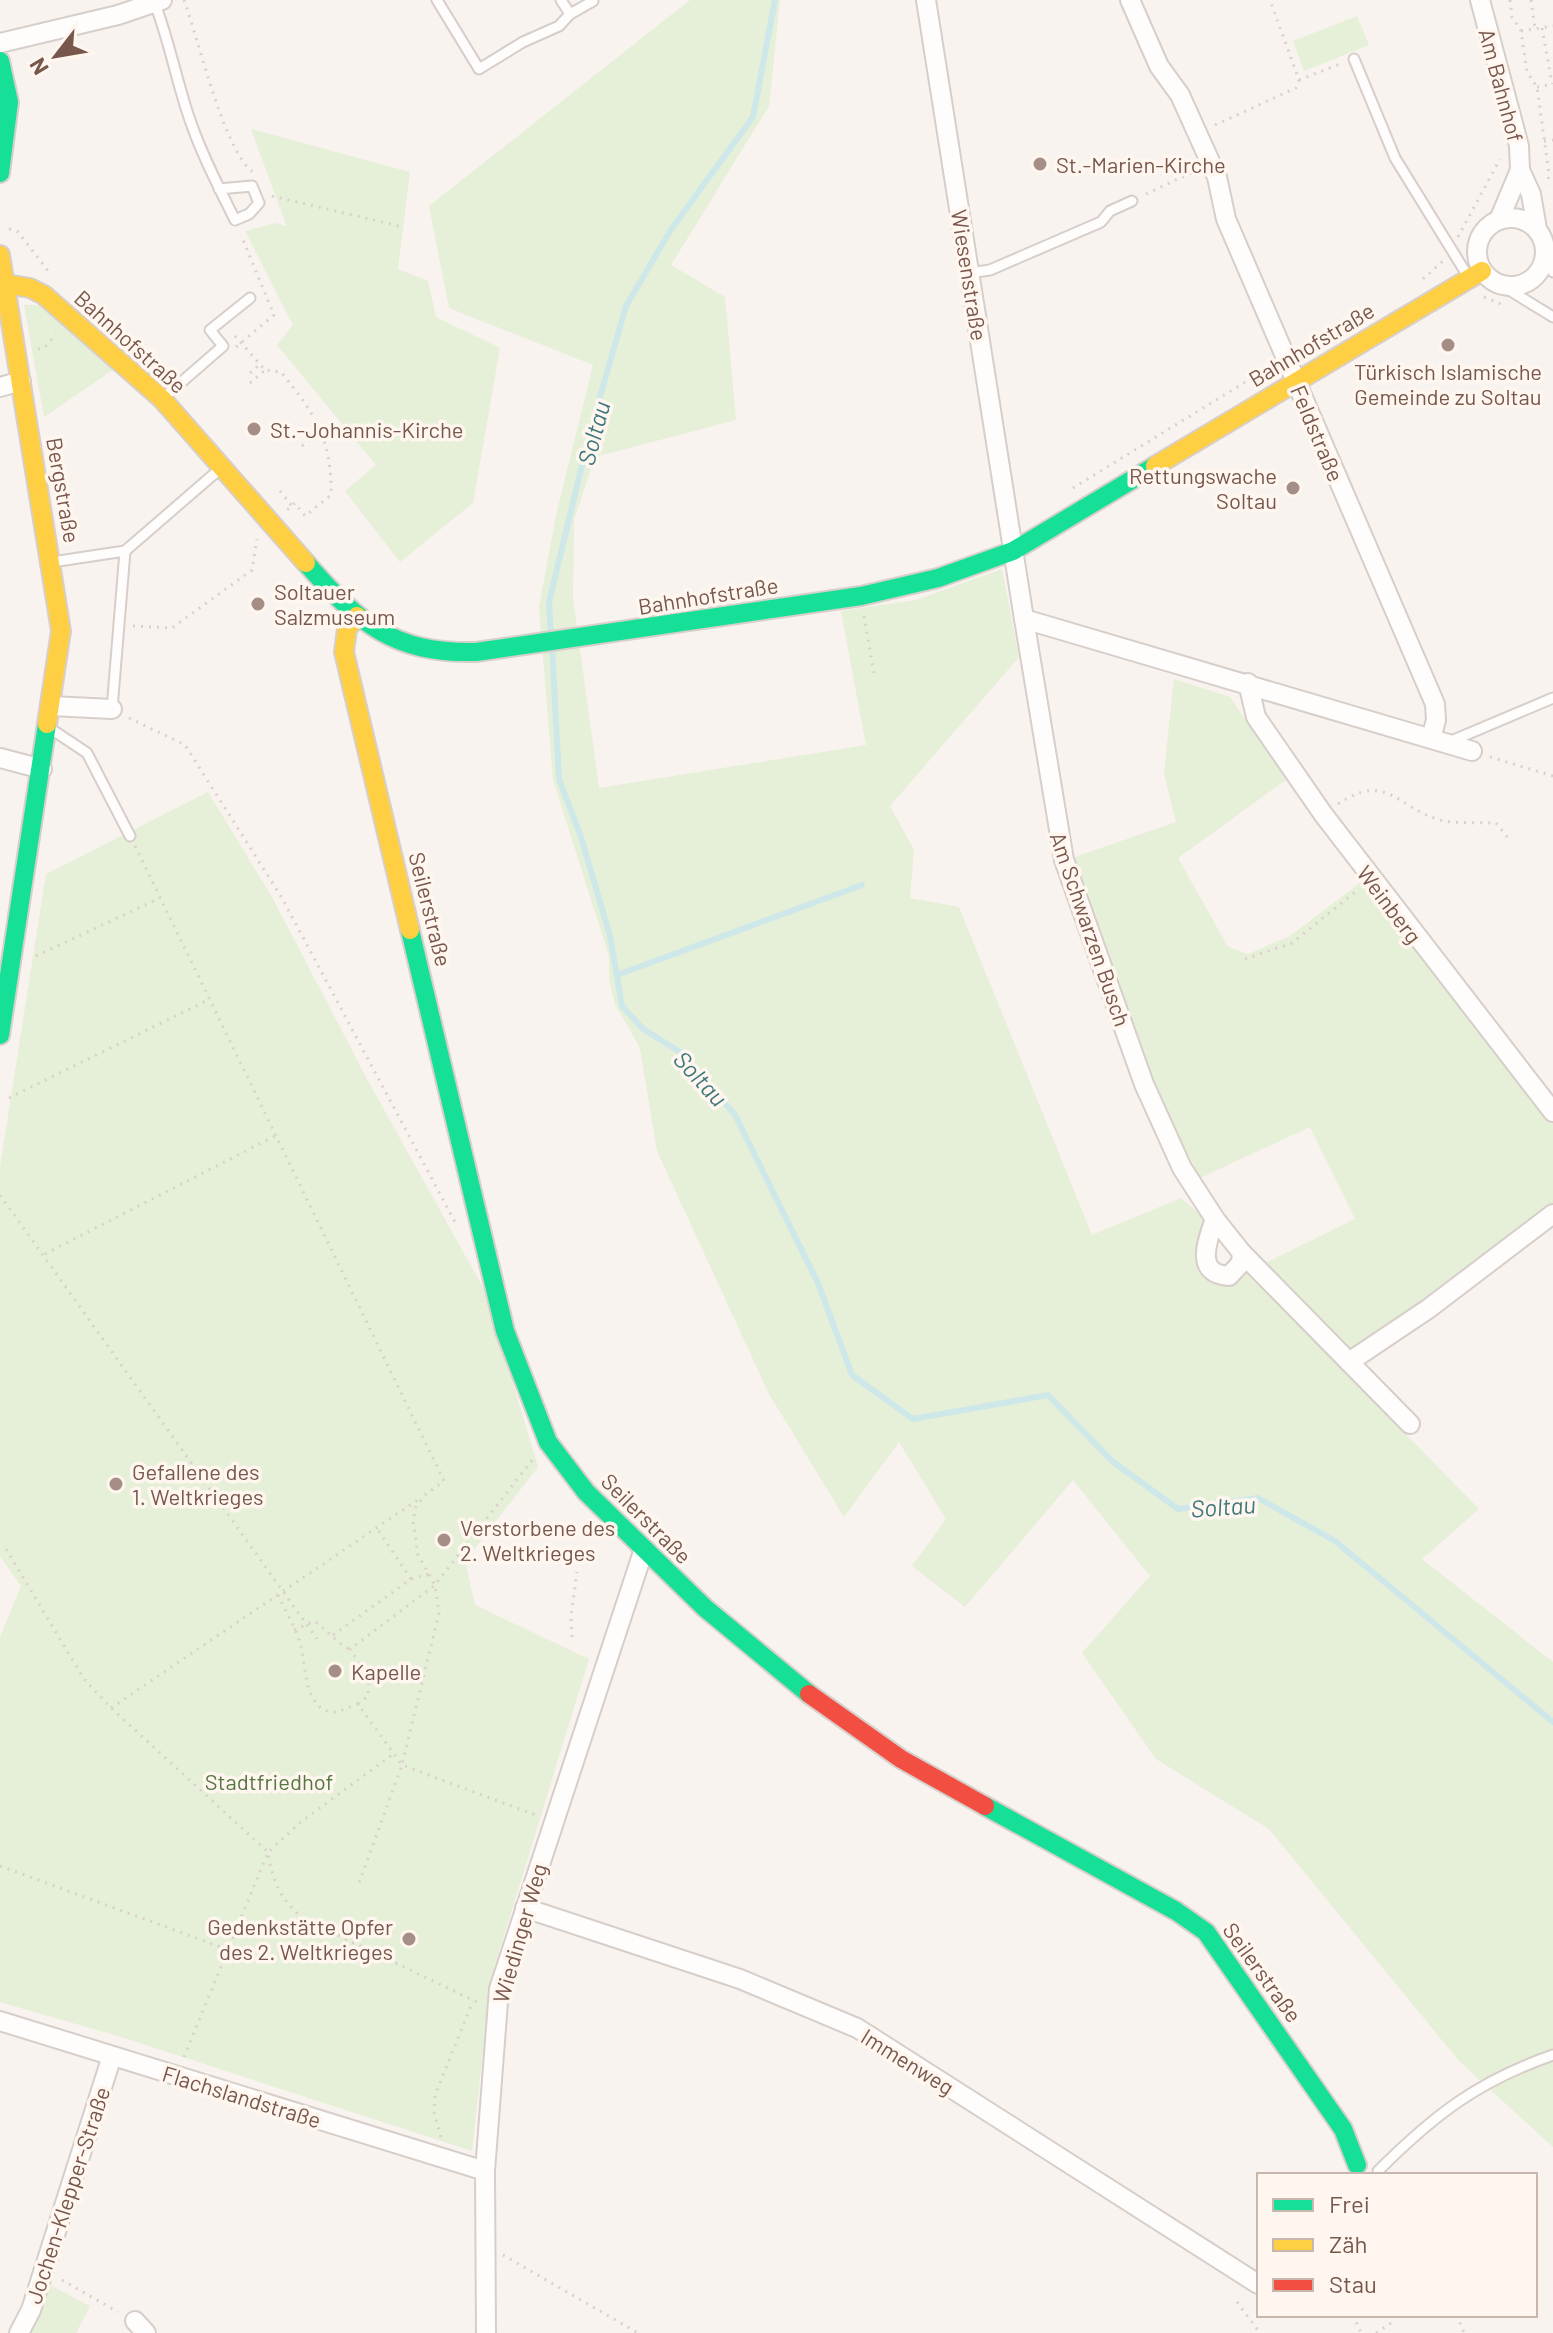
<svg xmlns="http://www.w3.org/2000/svg" width="1553" height="2333" font-family="Barlow,sans-serif">
<style>
.green{fill:#e6efd8}
.lines{fill:none;stroke-linecap:round;stroke-linejoin:round}
.stream{stroke:#cee8e9;stroke-width:6}
.lane-casing{stroke:#d7ceca;stroke-width:13}
.street-casing{stroke:#d7ceca;stroke-width:22}
.fast-casing{stroke:#d8cfca;stroke-width:22}
.slow-casing{stroke:#d8cfca;stroke-width:22}
.jam-casing{stroke:#d8cfca;stroke-width:22}
.path{stroke:#dad1ce;stroke-width:3;stroke-dasharray:2 6;stroke-linecap:butt}
.lane{stroke:#fefdfc;stroke-width:9}
.street{stroke:#fefdfc;stroke-width:18}
.fast{stroke:#16e098;stroke-width:18}
.slow{stroke:#ffcf43;stroke-width:18}
.jam{stroke:#f24e42;stroke-width:18}
.poi-dot{fill:#a58e85;stroke:#fff7ef;stroke-width:3}
.labels{text-anchor:middle;dominant-baseline:central;stroke-width:7;stroke-linejoin:round;paint-order:stroke}
.street-label{font-size:22px;fill:#78574c;stroke:#fff7ef}
.poi-label{font-size:22px;fill:#78574c;stroke:#fff7ef;text-anchor:start}
.park-label{font-size:22px;fill:#557741;stroke:#fff7ef}
.water-label{font-size:24px;font-style:italic;fill:#3f787c;stroke:#fff7ef}
</style>
<rect width="100%" height="100%" fill="#f8f3ee"/>
<!-- green -->
<g class="green">
<polygon points="690,0 780,0 769,106 671,265 725,297 736,420 595,457 574,520 573,599 599,788 866,745 841,611 916,600 1002,569 1019,657 890,806 914,850 910,898 959,907 1092,1235 1181,1198 1203,1217 1200,1249 1231,1280 1355,1219 1310,1127 1200,1178 1150,1078 1072,858 1176,822 1164,773 1174,679 1230,697 1286,780 1178,858 1228,947 1248,954 1290,936 1361,882 1553,1123 1553,1213 1429,1314 1344,1371 1479,1509 1422,1559 1553,1662 1553,2147 1459,2061 1269,1829 1156,1759 1082,1653 1150,1576 1073,1480 965,1607 912,1566 946,1519 899,1442 844,1517 769,1394 657,1151 640,1048 615,1004 609,980 609,956 553,780 539,607 557,511 593,365 449,308 429,206"/>
<polygon points="1357,16 1369,45 1304,71 1293,41"/>
<polygon points="251,129 410,172 398,269 428,281 436,317 500,348 473,503 400,562 345,491 376,465 277,345 293,325 245,231 276,223 287,227"/>
<polygon points="24,305 42,305 117,367 44,417"/>
<polygon points="208,792 272,897 367,1079 486,1293 538,1467 465,1561 475,1605 589,1659 491,1978 472,2151 121,2037 0,2002 0,1637 21,1586 0,1556 0,1167 46,874"/>
<polygon points="48,2284 90,2306 76,2333 29,2333"/>
</g>
<g class="lines">
<!-- stream -->
<g class="stream">
<polyline points="551,635 549,602 591,428 626,306 672,228 753,117 775,0"/>
<polyline points="552,646 559,779 581,837 610,936 622,1006 643,1029 685,1055 735,1115 818,1283 852,1375 913,1419 1048,1395 1112,1461 1178,1509 1258,1498 1335,1541 1553,1722"/>
<polyline points="617,975 862,885"/>
</g>
<defs>
<g id="lane">
<polyline points="437,0 479,69 523,42 559,26 570,14 561,0"/>
<path d="M 155,4 C 170,43 177,84 191,123 C 203,157 219,188 235,220 L 249,214 L 259,203 L 252,186 L 219,189"/>
<polyline points="570,14 593,1"/>
<polyline points="1354,59 1395,158 1469,278"/>
<polyline points="1546,254 1553,272"/>
<polyline points="969,273 990,270 1101,222 1110,211 1132,201"/>
<polyline points="1501,285 1553,317"/>
<polyline points="162,399 223,346 210,330 250,298"/>
<polyline points="52,562 125,551 221,468"/>
<polyline points="112,709 125,551"/>
<polyline points="51,729 87,753 130,836"/>
<polyline points="1449,742 1553,698"/>
<path d="M 1378,2171 C 1434,2115 1478,2081 1553,2055"/>
</g>
<g id="street">
<polyline points="926,0 1024,619 1472,751"/>
<polyline points="1130,0 1159,66 1180,95 1217,177 1226,219 1435,704 1436,720 1431,738"/>
<polyline points="1480,0 1519,146 1520,170 1499,220"/>
<polyline points="0,43 118,15 162,0"/>
<polyline points="1520,170 1531,194 1537,229"/>
<circle cx="1511" cy="252" r="34"/>
<polyline points="0,387 21,381"/>
<path d="M 1024,619 L 1064,860 L 1144,1084 L 1182,1168 L 1215,1219 C 1207,1241 1194,1274 1229,1276 L 1241,1263 L 1242,1253 L 1215,1219"/>
<polyline points="1248,683 1256,717 1323,814 1553,1112"/>
<polyline points="51,706 112,709"/>
<polyline points="0,758 42,769"/>
<polyline points="1242,1253 1410,1424"/>
<polyline points="1349,1362 1428,1309 1553,1214"/>
<polyline points="525,1908 740,1979 857,2028 1258,2284"/>
<polyline points="0,2021 485,2171"/>
<polyline points="135,2321 146,2333"/>
<polyline points="19,2333 31,2310 112,2056"/>
<polyline points="486,2333 485,2171 499,1989 644,1549"/>
</g>
<g id="fast">
<polyline points="0,61 9,102 0,173"/>
<path d="M 306,563 C 359,623 393,654 476,652 L 861,596 L 938,578 L 1013,551 L 1155,466"/>
<polyline points="410,930 505,1331 548,1442 586,1492 705,1608 809,1694"/>
<polyline points="0,1035 47,724"/>
<polyline points="985,1806 1176,1911 1206,1932 1343,2129 1357,2165"/>
</g>
<g id="slow">
<polyline points="0,255 61,631 47,724"/>
<polyline points="0,283 30,288 44,295 162,399 306,563"/>
<polyline points="1155,466 1482,271"/>
<polyline points="357,616 347,629 344,652 410,930"/>
</g>
<polyline id="jam" points="809,1694 901,1759 985,1806"/>
</defs>
<!-- lane casing -->
<use href="#lane" class="lane-casing"/>
<!-- street casing -->
<use href="#street" class="street-casing"/>
<!-- fast casing -->
<use href="#fast" class="fast-casing"/>
<!-- slow casing -->
<use href="#slow" class="slow-casing"/>
<!-- jam casing -->
<use href="#jam" class="jam-casing"/>
<!-- path -->
<g class="path">
<path d="M 184,0 C 198,37 224,152 253,172"/>
<polyline points="1510,0 1512,17 1521,31 1527,72 1537,87 1549,174 1547,185"/>
<polyline points="1531,0 1535,28"/>
<polyline points="1542,28 1552,84"/>
<polyline points="1521,31 1553,26"/>
<polyline points="1299,80 1340,64"/>
<polyline points="1537,87 1553,84"/>
<polyline points="1215,125 1296,88 1299,80 1270,0"/>
<polyline points="1544,141 1553,140"/>
<polyline points="1146,194 1193,172"/>
<polyline points="272,196 403,227"/>
<polyline points="9,229 18,232 49,272"/>
<polyline points="1458,237 1500,159"/>
<polyline points="1423,279 1444,260"/>
<polyline points="1484,297 1503,305"/>
<path d="M 235,336 L 265,370 L 281,372 C 315,414 332,439 331,495 L 305,516 L 295,503 L 287,510"/>
<polyline points="236,347 274,315 241,235"/>
<polyline points="38,349 44,348 56,334"/>
<polyline points="250,373 259,365"/>
<polyline points="250,383 265,370"/>
<polyline points="302,446 321,431"/>
<polyline points="1073,488 1255,376 1265,374"/>
<polyline points="280,491 292,506"/>
<polyline points="864,616 874,673"/>
<polyline points="133,626 172,628 252,570 257,539"/>
<polyline points="129,718 185,745 282,898 456,1224"/>
<polyline points="1490,757 1553,776"/>
<path d="M 1338,804 C 1387,771 1397,808 1440,820 C 1457,824 1478,822 1496,823 L 1508,838"/>
<polyline points="135,846 444,1481 425,1495 416,1507 413,1521 418,1555 435,1585 439,1613 402,1765 538,1816"/>
<polyline points="36,956 160,898"/>
<polyline points="1245,959 1292,943 1359,889"/>
<polyline points="9,1098 208,1000"/>
<polyline points="0,1195 317,1639"/>
<polyline points="45,1254 275,1136"/>
<path d="M 6,1549 L 84,1679 L 111,1708 L 268,1852 C 272,1880 281,1901 304,1919 L 481,2004"/>
<polyline points="411,1579 429,1574"/>
<path d="M 278,1595 C 285,1611 297,1629 301,1647 C 306,1667 305,1714 336,1712 L 358,1704 L 402,1765 L 359,1883"/>
<path d="M 294,1630 L 314,1621 C 328,1630 335,1642 349,1649"/>
<polyline points="333,1635 411,1579 376,1527"/>
<polyline points="572,1637 571,1617 577,1572"/>
<polyline points="358,1704 368,1696 369,1678 350,1649 435,1585 533,1459"/>
<polyline points="111,1708 422,1497"/>
<polyline points="0,1866 229,1950"/>
<polyline points="184,2057 268,1852 302,1821 392,1755"/>
<polyline points="441,2137 434,2112 435,2095 473,2001"/>
<polyline points="503,2255 638,2333"/>
<polyline points="62,2280 118,2312"/>
<polyline points="1237,2302 1260,2333"/>
<polyline points="1353,2315 1361,2333"/>
<polyline points="1457,2315 1464,2333"/>
<polyline points="1376,2333 1394,2321"/>
</g>
<!-- lane -->
<use href="#lane" class="lane"/>
<!-- street -->
<use href="#street" class="street"/>
<!-- fast -->
<use href="#fast" class="fast"/>
<!-- slow -->
<use href="#slow" class="slow"/>
<!-- jam -->
<use href="#jam" class="jam"/>
</g>
<!-- markers -->
<g class="poi-dot">
<circle cx="1040" cy="164" r="8"/>
<circle cx="1448" cy="345" r="8"/>
<circle cx="254" cy="429" r="8"/>
<circle cx="1293" cy="488" r="8"/>
<circle cx="258" cy="604" r="8"/>
<circle cx="116" cy="1484" r="8"/>
<circle cx="444" cy="1540" r="8"/>
<circle cx="335" cy="1671" r="8"/>
<circle cx="409" cy="1939" r="8"/>
</g>
<g class="labels">
<!-- street labels -->
<g class="street-label">
<text transform="translate(1502 85) rotate(75)">Am Bahnhof</text>
<text transform="translate(970 275) rotate(81)">Wiesenstraße</text>
<text transform="translate(131 341) rotate(42)">Bahnhofstraße</text>
<text transform="translate(1311 344) rotate(-31)">Bahnhofstraße</text>
<text transform="translate(1318 433) rotate(67)">Feldstraße</text>
<text transform="translate(64 490) rotate(80)">Bergstraße</text>
<text transform="translate(708 595) rotate(-9)">Bahnhofstraße</text>
<text transform="translate(1390 904) rotate(53)">Weinberg</text>
<text transform="translate(431 909) rotate(76)">Seilerstraße</text>
<text transform="translate(1091 929) rotate(71)">Am Schwarzen Busch</text>
<text transform="translate(647 1518) rotate(45)">Seilerstraße</text>
<text transform="translate(519 1933) rotate(-74)">Wiedinger Weg</text>
<text transform="translate(1263 1972) rotate(54)">Seilerstraße</text>
<text transform="translate(908 2061) rotate(32)">Immenweg</text>
<text transform="translate(242 2096) rotate(17)">Flachslandstraße</text>
<text transform="translate(67 2195) rotate(-72)">Jochen-Klepper-Straße</text>
</g>
<!-- poi labels -->
<g class="poi-label">
<text x="1056" y="164">St.-Marien-Kirche</text>
<text x="1448" y="371" text-anchor="middle">Türkisch Islamische<tspan x="1448" dy="25">Gemeinde zu Soltau</tspan></text>
<text x="270" y="429">St.-Johannis-Kirche</text>
<text x="1277" y="475" text-anchor="end">Rettungswache<tspan x="1277" dy="25">Soltau</tspan></text>
<text x="274" y="591">Soltauer<tspan x="274" dy="25">Salzmuseum</tspan></text>
<text x="132" y="1471">Gefallene des<tspan x="132" dy="25">1. Weltkrieges</tspan></text>
<text x="460" y="1527">Verstorbene des<tspan x="460" dy="25">2. Weltkrieges</tspan></text>
<text x="351" y="1671">Kapelle</text>
<text x="393" y="1926" text-anchor="end">Gedenkstätte Opfer<tspan x="393" dy="25">des 2. Weltkrieges</tspan></text>
</g>
<!-- park labels -->
<g class="park-label">
<text x="269" y="1781">Stadtfriedhof</text>
</g>
<!-- water labels -->
<g class="water-label">
<text transform="translate(593 433) rotate(-75)">Soltau</text>
<text transform="translate(701 1078) rotate(47)">Soltau</text>
<text transform="translate(1223 1506) rotate(-4)">Soltau</text>
</g>
</g>
<!-- legend -->
<rect x="1257" y="2173" width="280" height="144" fill="#fff7ef" stroke="#c9b7ae" stroke-width="2"/>
<rect x="1273" y="2199" width="40" height="12" fill="#16e098" stroke="#c9b7ae" stroke-width="2"/>
<text x="1329" y="2213" font-size="24" fill="#78574c">Frei</text>
<rect x="1273" y="2239" width="40" height="12" fill="#ffcf43" stroke="#c9b7ae" stroke-width="2"/>
<text x="1329" y="2253" font-size="24" fill="#78574c">Zäh</text>
<rect x="1273" y="2279" width="40" height="12" fill="#f24e42" stroke="#c9b7ae" stroke-width="2"/>
<text x="1329" y="2293" font-size="24" fill="#78574c">Stau</text>
<!-- north arrow -->
<g transform="translate(56 56) rotate(239)" stroke="#fff7ef" stroke-width="6" paint-order="stroke">
<path d="M0-6L14 30L0 20L-14 30Z" fill="#78574c"/>
<text y="-12" font-size="22" font-weight="bold" text-anchor="middle" fill="#78574c">N</text>
</g>
</svg>
